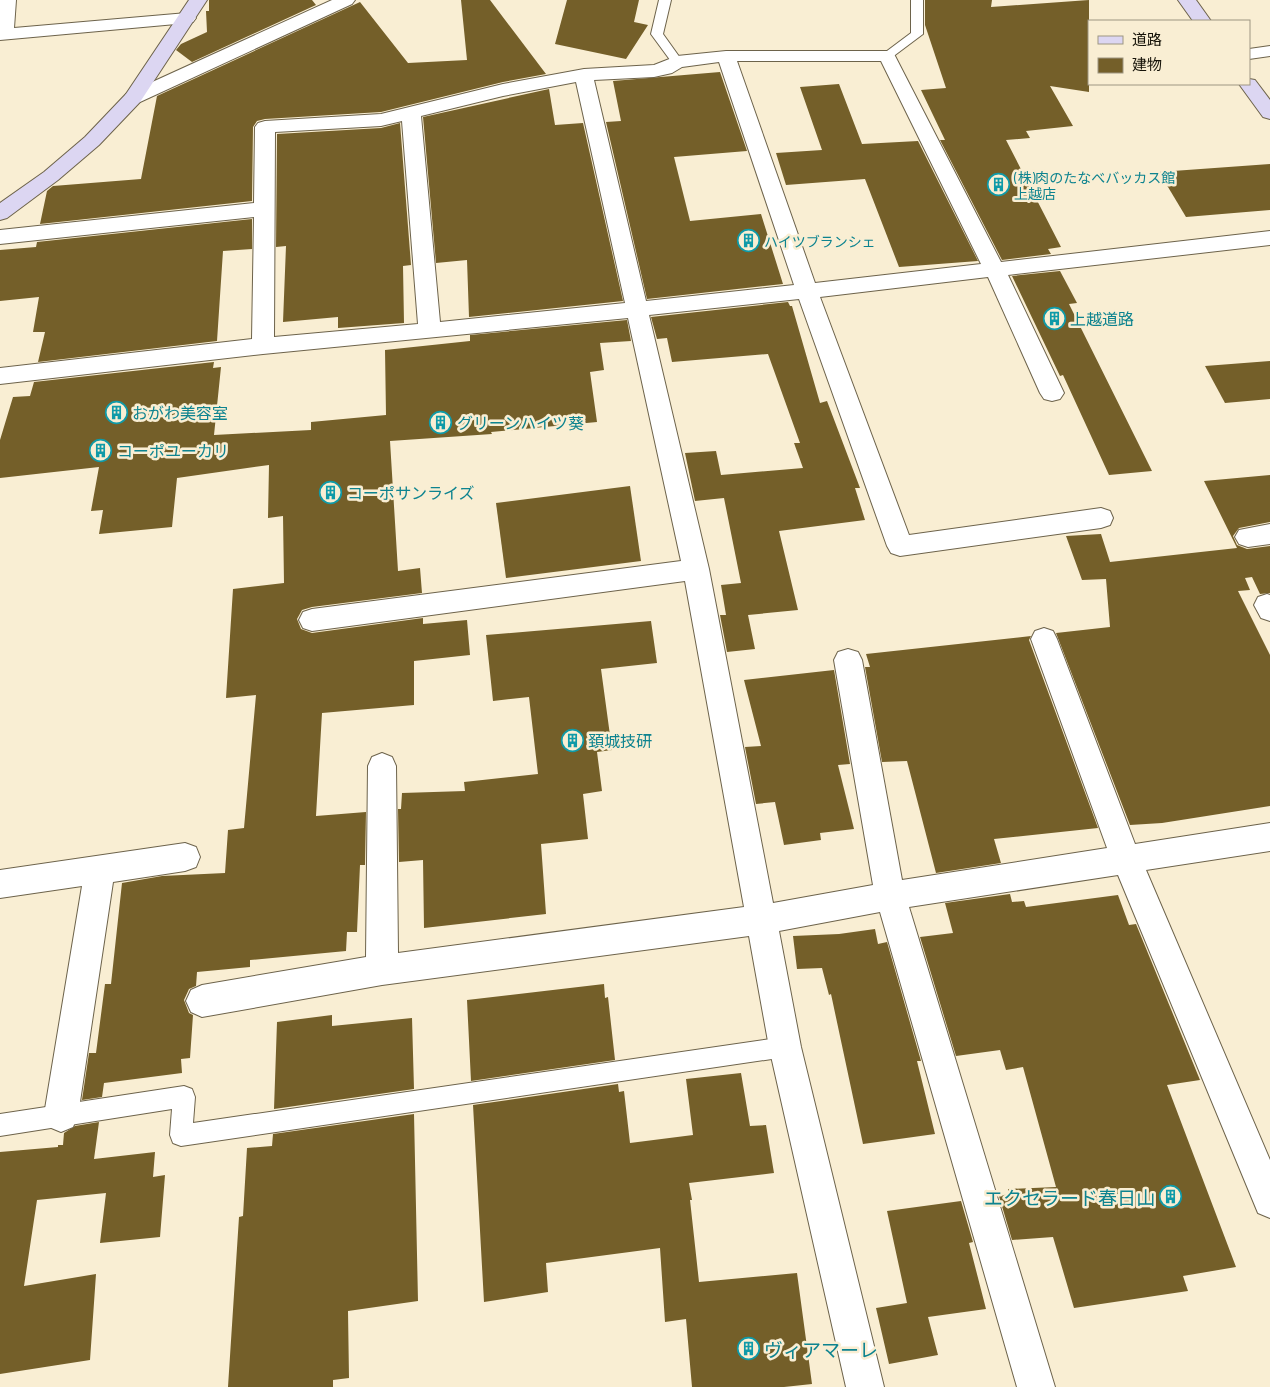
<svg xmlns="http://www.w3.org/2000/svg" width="1270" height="1387" font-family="Barlow,'Noto Sans JP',sans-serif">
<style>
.building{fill:#745f29}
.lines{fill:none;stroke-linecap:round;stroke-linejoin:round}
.lane-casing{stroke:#6d634b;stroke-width:2}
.street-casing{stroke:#6d634b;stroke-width:2}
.secondary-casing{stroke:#6d634b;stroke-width:2}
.lane{fill:#fff;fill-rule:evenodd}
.street{fill:#fff;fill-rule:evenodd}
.secondary{fill:#dcd6f2;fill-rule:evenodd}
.labels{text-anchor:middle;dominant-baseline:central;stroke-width:5;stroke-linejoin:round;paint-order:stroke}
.far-culture-label{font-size:14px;fill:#0d838f;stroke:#f9eed3;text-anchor:start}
.culture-label{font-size:16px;fill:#0d838f;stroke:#f9eed3;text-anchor:start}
.near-culture-label{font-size:19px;fill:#0d838f;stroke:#f9eed3;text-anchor:end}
</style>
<rect width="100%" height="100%" fill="#f9eed3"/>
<!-- building -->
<g class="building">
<polygon points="209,0 312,0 316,5 192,62 176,50 181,44 207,32 206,11 209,11"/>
<polygon points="461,0 490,0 546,74 503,82 381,112 265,119 257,121 253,127 252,201 40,224 47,191 53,186 141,179 157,96 360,2 408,63 467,60"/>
<polygon points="567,0 639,0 634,22 648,25 626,59 555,44"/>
<polygon points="925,0 992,0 991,7 1089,0 1089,92 1050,86 1073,126 1026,131 1030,138 1006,140 1061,247 1048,249 1051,254 1002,260 940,140 945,140 921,90 946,88 925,25"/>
<polygon points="720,72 747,151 674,157 690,221 761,214 783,284 647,299 606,122 621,121 613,81"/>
<polygon points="839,84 862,144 918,141 978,261 899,267 865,179 786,185 776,153 822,150 800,87"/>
<polygon points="549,89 555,125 583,123 623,301 469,317 467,260 436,263 423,117"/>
<polygon points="400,123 411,265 403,266 404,323 338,328 338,317 283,322 286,246 276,247 277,134 381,128"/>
<polygon points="1270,164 1270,210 1186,217 1159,172"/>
<polygon points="252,219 252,249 223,251 217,341 38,362 45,332 33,332 39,297 0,301 0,250 36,247 37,242"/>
<polygon points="1060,271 1077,303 1069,304 1152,471 1109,475 1063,375 1060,376 1012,276"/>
<polygon points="788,302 790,306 792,306 820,403 827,401 860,488 855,488 865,520 779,531 798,610 748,615 755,649 727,652 720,615 726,615 721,585 741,583 724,498 695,501 685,453 716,451 721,475 803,468 794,443 800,443 768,354 672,362 667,338 657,339 651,317"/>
<polygon points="627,320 631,341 600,343 604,370 590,372 597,422 491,432 492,434 390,441 398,571 420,568 422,593 312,607 302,610 297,619 301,629 312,633 423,618 423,624 467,620 470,655 414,661 414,705 322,713 316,816 366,812 365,865 360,865 357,932 347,932 346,951 250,960 250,967 197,972 196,986 189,989 184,1000 189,1013 193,1015 190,1058 181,1059 182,1073 104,1083 102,1097 82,1100 89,1053 96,1053 105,984 111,984 122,883 162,876 225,873 228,830 244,828 256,695 226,698 233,589 284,583 283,516 268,518 269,465 177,478 172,527 99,534 103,510 91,511 99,467 0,478 0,440 13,397 30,396 34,382 214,362 213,368 221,367 214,435 311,430 311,422 386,415 385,350 470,341 470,335"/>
<polygon points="1270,361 1270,399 1225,403 1205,366"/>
<polygon points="1270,475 1270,522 1239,528 1233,536 1237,545 1247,549 1270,546 1270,593 1260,594 1252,577 1245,578 1250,590 1238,591 1270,655 1270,806 1162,823 1130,825 1056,633 1110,627 1106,579 1082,580 1066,536 1101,534 1110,562 1237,548 1204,481"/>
<polygon points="630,486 641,561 506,578 496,503"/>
<polygon points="651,621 657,663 601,669 612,750 597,752 602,791 583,794 588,839 541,844 546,914 424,928 423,860 399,862 398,809 401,809 402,793 465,791 464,782 538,774 529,697 493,701 486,635"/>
<polygon points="1031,636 1029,640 1098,828 994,839 1001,863 936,873 907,761 882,762 865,667 870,667 866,654"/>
<polygon points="834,670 850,764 838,765 854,829 820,833 821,840 784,845 775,802 756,804 745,747 761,746 744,680"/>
<polygon points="1010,894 1012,902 1024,901 1026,907 1118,895 1129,925 1136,924 1200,1080 1167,1085 1236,1267 1183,1276 1188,1291 1074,1308 1053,1237 1012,1240 999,1196 1009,1194 1008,1189 1056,1187 1023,1067 1006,1070 1000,1050 956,1056 920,937 953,933 945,903"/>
<polygon points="875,929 878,944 887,942 921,1061 917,1061 935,1134 863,1144 831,994 829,995 822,968 797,969 793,936 839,934"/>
<polygon points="604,984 605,998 608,997 615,1060 471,1081 467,1000"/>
<polygon points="332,1015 332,1026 412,1018 414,1089 274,1109 277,1022"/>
<polygon points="741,1073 750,1126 766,1125 774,1173 689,1183 692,1200 690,1200 699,1282 797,1273 812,1384 784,1387 692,1387 686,1319 665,1322 660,1248 546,1263 548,1292 484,1302 473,1105 618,1084 619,1092 624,1091 630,1143 693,1135 686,1079"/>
<polygon points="414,1114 418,1301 348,1311 349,1378 333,1380 333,1387 228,1387 239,1217 243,1216 247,1148 272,1146 273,1134"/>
<polygon points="99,1122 94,1159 155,1152 153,1177 165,1175 160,1237 100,1243 106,1193 37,1200 24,1286 96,1274 90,1360 0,1374 0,1152 58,1147 58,1145 63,1145 64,1133 75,1126"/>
<polygon points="961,1201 973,1242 969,1243 986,1309 928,1317 938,1355 889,1364 876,1308 907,1303 887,1211"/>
</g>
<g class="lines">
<defs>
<g id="lane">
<polygon points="659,0 671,0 663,34 683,62 681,64 673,64 651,34"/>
<polygon points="911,0 923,0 923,34 891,58 883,58 881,56 883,54 911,33"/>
<polygon points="785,1037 792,1040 795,1047 792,1054 785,1057 181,1146 173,1143 170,1135 172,1109 0,1136 0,1114 184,1086 192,1089 195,1097 193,1123"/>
</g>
<g id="street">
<polygon points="0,0 16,0 14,28 187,13 193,14 196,18 193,22 187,23 0,40"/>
<polygon points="332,0 355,0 352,4 140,102 133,104 126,102 124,98 126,94"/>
<polygon points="1270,46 1270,56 1249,59 1249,49"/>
<path d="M 726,51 L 887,51 L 893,52 L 1001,262 L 1270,231 L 1270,245 L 1008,275 L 1064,393 L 1060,399 L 1052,401 L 1044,399 L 1040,393 L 988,277 L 820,297 L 909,535 L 1101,508 L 1110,511 L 1113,518 L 1110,525 L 1101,528 L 900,556 L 891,553 L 887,546 L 799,299 L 649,315 L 709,569 L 773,903 L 873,885 L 834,660 L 838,652 L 848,649 L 858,652 L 862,660 L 902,880 L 1107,848 L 1031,639 L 1035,631 L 1044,628 L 1053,631 L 1057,639 L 1135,844 L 1270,823 L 1270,851 L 1146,870 L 1270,1160 L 1270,1218 L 1258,1213 L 1118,875 L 909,907 L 1055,1387 L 1017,1387 L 880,912 L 779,931 L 801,1047 L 884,1387 L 846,1387 L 769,1047 L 749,936 L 382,985 L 202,1017 L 191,1012 L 186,1001 L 191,990 L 202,985 L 366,957 L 368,766 L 372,757 L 382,753 L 392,757 L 396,766 L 398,953 L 744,907 L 685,581 L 312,631 L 303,628 L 299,620 L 303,612 L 312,609 L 681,561 L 628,318 L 263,354 L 0,384 L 0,368 L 252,339 L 254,217 L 0,244 L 0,230 L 254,203 L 255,127 L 258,123 L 265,121 L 381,114 L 503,84 L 584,69 L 654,65 L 677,56 ZM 737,61 L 881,61 L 981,264 L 815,283 ZM 719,62 L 794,285 L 646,301 L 594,80 L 654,77 L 672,73 L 682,67 ZM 576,82 L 625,303 L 440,322 L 421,116 L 503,96 ZM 402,121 L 418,324 L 274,337 L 275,132 L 381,126 Z"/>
<polygon points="1270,524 1270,544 1248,547 1239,544 1235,537 1239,530"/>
<polygon points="1267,594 1270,595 1270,621 1261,618 1254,605 1258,597"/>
<polygon points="185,843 196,847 200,857 196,867 185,871 113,882 78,1115 73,1127 61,1132 49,1127 44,1115 82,886 0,898 0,870"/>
</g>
<g id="secondary">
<polygon points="189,0 207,0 140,102 99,145 58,180 7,218 0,220 0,203 44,172 85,137 126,94"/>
<polygon points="1178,0 1196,0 1211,21 1193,21"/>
<polygon points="1249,79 1255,80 1270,100 1270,119 1263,117 1239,84 1249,84"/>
</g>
</defs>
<!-- lane casing -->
<use href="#lane" class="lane-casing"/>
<!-- street casing -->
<use href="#street" class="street-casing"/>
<!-- secondary casing -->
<use href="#secondary" class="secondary-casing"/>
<!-- lane -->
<use href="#lane" class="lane"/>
<!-- street -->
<use href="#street" class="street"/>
<!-- secondary -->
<use href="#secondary" class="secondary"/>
</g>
<!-- icons -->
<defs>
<symbol id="building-ring" viewBox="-11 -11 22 22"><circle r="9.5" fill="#f9eed3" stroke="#0f9aa8" stroke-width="1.5"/><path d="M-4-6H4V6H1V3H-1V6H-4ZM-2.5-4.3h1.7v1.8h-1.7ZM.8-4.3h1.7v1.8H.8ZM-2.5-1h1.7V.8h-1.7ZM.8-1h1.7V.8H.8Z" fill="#0f9aa8"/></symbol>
</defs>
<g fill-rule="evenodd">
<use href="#building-ring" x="986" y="172" width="25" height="25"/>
<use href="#building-ring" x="736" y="228" width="25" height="25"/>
<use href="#building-ring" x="1042" y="306" width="25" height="25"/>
<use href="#building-ring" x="104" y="400" width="25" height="25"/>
<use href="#building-ring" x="428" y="410" width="25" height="25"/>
<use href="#building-ring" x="88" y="438" width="25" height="25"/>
<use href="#building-ring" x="318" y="480" width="25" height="25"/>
<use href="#building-ring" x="560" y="728" width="25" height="25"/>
<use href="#building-ring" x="1158" y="1184" width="25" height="25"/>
<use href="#building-ring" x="736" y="1336" width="25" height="25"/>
</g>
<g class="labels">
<!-- far-culture labels -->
<g class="far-culture-label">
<text x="1014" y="177">(株)肉のたなべバッカス館<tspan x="1014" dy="16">上越店</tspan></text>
<text x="764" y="241">ハイツブランシェ</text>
</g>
<!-- culture labels -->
<g class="culture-label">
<text x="1070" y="318">上越道路</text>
<text x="132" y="412">おがわ美容室</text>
<text x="457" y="422">グリーンハイツ葵</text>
<text x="117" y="450">コーポユーカリ</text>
<text x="347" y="492">コーポサンライズ</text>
<text x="588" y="740">頚城技研</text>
</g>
<!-- near-culture labels -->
<g class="near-culture-label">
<text x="1155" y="1197">エクセラード春日山</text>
<text x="764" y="1349" text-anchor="start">ヴィアマーレ</text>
</g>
</g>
<!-- legend -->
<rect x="1088" y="20" width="162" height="65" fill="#f9eed3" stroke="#9e9682"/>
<rect x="1098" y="36" width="25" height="8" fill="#dcd6f2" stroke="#9e9682"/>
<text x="1132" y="45" font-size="15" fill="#151208">道路</text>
<rect x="1098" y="58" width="25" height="15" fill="#745f29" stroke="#9e9682"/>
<text x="1132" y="70" font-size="15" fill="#151208">建物</text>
</svg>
